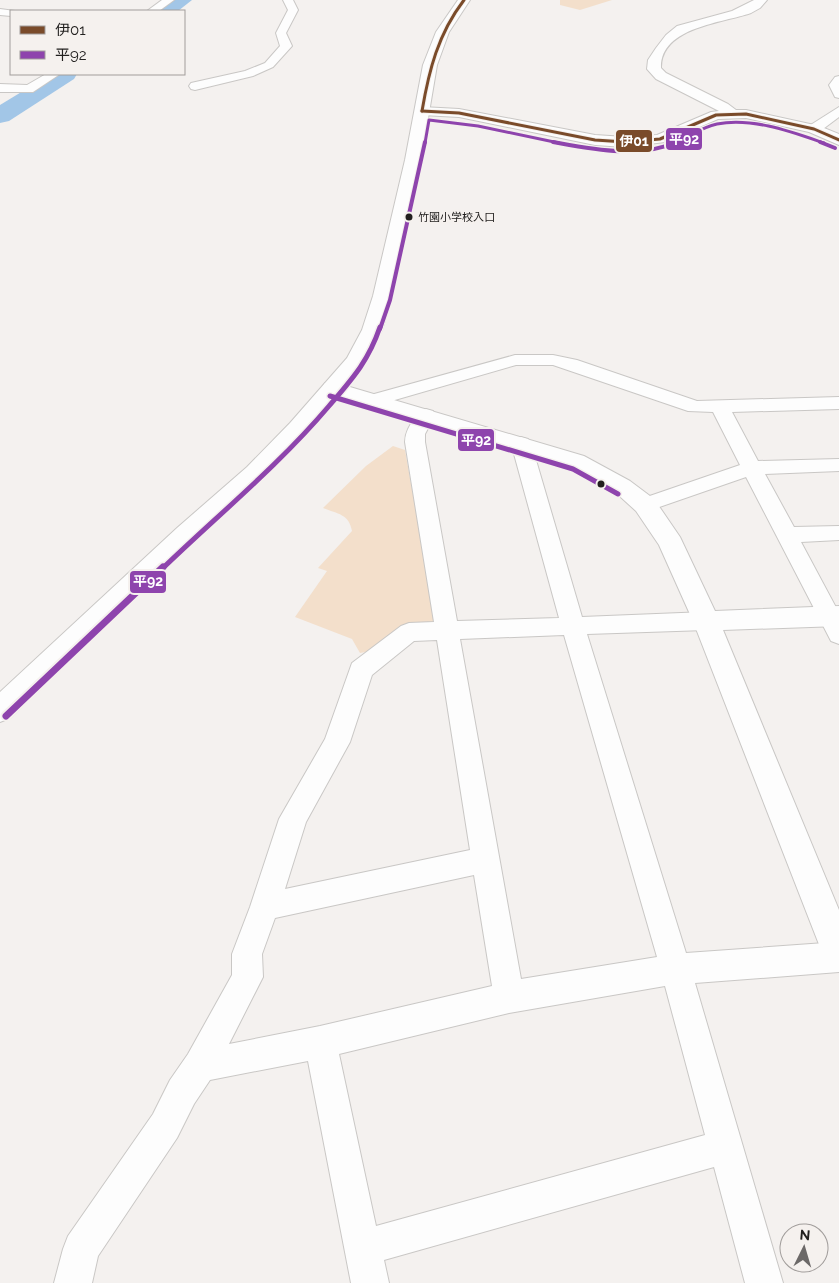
<svg xmlns="http://www.w3.org/2000/svg" width="839" height="1283" font-family="Raleway,'Noto Sans JP',sans-serif">
<style>
.green{fill:#f3dfcb}
.lines{fill:none;stroke-linecap:round;stroke-linejoin:round}
.river{fill:#a2c6e7;fill-rule:evenodd}
.street-casing{stroke:#c9c7c5;stroke-width:2}
.secondary-casing{stroke:#c9c7c5;stroke-width:2}
.primary-casing{stroke:#c9c7c5;stroke-width:2}
.street{fill:#fdfdfd;fill-rule:evenodd}
.secondary{fill:#fdfdfd;fill-rule:evenodd}
.primary{fill:#fdfdfd;fill-rule:evenodd}
.bus-1-casing{stroke:#f5f1ee;stroke-width:5}
.bus-2-far3-casing{stroke:#f5f1ee;stroke-width:5}
.bus-2-far2-casing{stroke:#f5f1ee;stroke-width:6}
.bus-2-far1-casing{stroke:#f5f1ee;stroke-width:8}
.bus-2-casing{stroke:#f5f1ee;stroke-width:11}
.bus-1{stroke:#7a4b2a;stroke-width:3}
.bus-2-far3{stroke:#8e44ad;stroke-width:3}
.bus-2-far2{stroke:#8e44ad;stroke-width:4}
.bus-2-far1{stroke:#8e44ad;stroke-width:5}
.bus-2{stroke:#8e44ad;stroke-width:7}
.bus-dot{fill:#22201f;stroke:#f5f1ee;stroke-width:2}
.labels{text-anchor:middle;dominant-baseline:central;stroke-width:4.5;stroke-linejoin:round;paint-order:stroke}
.far-bus-label{font-size:11px;fill:#22201f;stroke:#f5f1ee;text-anchor:start}
.line-badge{stroke:#f5f1ee;stroke-width:2}
.badge-label{font-size:14px;text-anchor:middle;font-weight:bold;fill:#fff}
</style>
<rect width="100%" height="100%" fill="#f4f1ef"/>
<!-- green -->
<g class="green">
<polygon points="560,0 612,0 580,10 560,5"/>
<path d="M 393,446 L 405,450 L 436,624 L 371,651 L 360,653 L 352,639 L 295,617 L 327,571 L 318,568 L 352,531 C 349,514 338,514 323,508 L 366,466 Z"/>
</g>
<g class="lines">
<!-- river -->
<g class="river">
<polygon points="168,0 192,0 178,11 154,11 157,7"/>
<polygon points="51,74 77,74 74,79 9,121 0,123 0,105"/>
</g>
<defs>
<g id="street">
<polygon points="162,0 174,0 159,11 147,11"/>
<polygon points="283,0 293,0 298,10 286,33 292,46 273,67 253,76 195,90 191,89 189,86 191,83 245,71 265,63 280,46 276,33 288,10"/>
<polygon points="0,9 15,11 11,11 11,16 0,15"/>
<polygon points="46,74 60,74 33,92 0,92 0,84 27,85"/>
<polygon points="839,76 839,98 835,97 829,85 835,77"/>
<polygon points="839,107 839,117 819,132 809,132 808,129 809,126"/>
<polygon points="515,355 553,355 577,360 697,401 839,397 839,409 732,412 758,461 839,459 839,471 765,474 794,527 839,526 839,540 801,542 839,613 839,644 831,641 746,477 645,512 638,510 635,505 638,500 740,465 713,412 688,411 553,365 516,365 374,406 367,404 365,400 367,396"/>
<path d="M 426,409 L 433,411 L 435,415 L 425,434 L 425,442 L 457,621 L 559,618 L 511,443 L 514,439 L 521,437 L 528,439 L 531,443 L 582,617 L 706,612 L 714,615 L 718,621 L 714,627 L 706,630 L 587,634 L 686,953 L 839,942 L 839,972 L 695,983 L 783,1283 L 745,1283 L 714,1167 L 384,1260 L 389,1283 L 351,1283 L 308,1061 L 210,1080 L 194,1104 L 177,1138 L 98,1256 L 92,1283 L 54,1283 L 63,1249 L 68,1236 L 153,1114 L 170,1080 L 188,1054 L 232,975 L 232,954 L 250,907 L 279,819 L 325,739 L 352,663 L 401,626 L 409,623 L 434,622 L 405,442 C 405,430 413,421 419,411 ZM 564,635 L 657,957 L 521,979 L 460,639 ZM 437,640 L 470,850 L 285,889 L 306,822 L 350,742 L 372,675 L 414,641 ZM 474,875 L 492,986 L 320,1026 L 229,1044 L 263,977 L 262,954 L 275,918 ZM 665,986 L 705,1135 L 376,1226 L 339,1054 L 509,1013 Z"/>
</g>
<g id="secondary">
<path d="M 754,0 L 767,0 L 760,8 L 751,13 C 723,23 660,27 661,68 L 666,73 L 728,104 L 736,110 L 746,110 L 819,126 L 839,134 L 839,145 L 809,132 L 746,118 L 718,119 L 665,142 L 625,147 L 595,145 L 459,117 L 422,115 L 417,114 L 415,111 L 417,108 L 422,107 L 459,109 L 595,135 L 625,137 L 657,135 L 711,112 L 719,111 L 656,79 L 647,69 L 648,60 L 656,48 L 666,35 L 677,26 L 732,11 Z"/>
<polygon points="333,382 584,456 630,481 654,499 680,537 715,611 839,606 839,626 723,630 839,910 839,970 827,965 693,621 659,545 636,511 614,491 568,466 325,393 322,388 325,383"/>
</g>
<polygon id="primary" points="458,0 470,0 449,32 437,65 421,160 392,296 382,330 366,361 306,433 263,477 195,540 10,718 0,722 0,692 177,528 247,467 290,423 347,358 362,330 373,296 405,160 423,65 436,32"/>
</defs>
<!-- street casing -->
<use href="#street" class="street-casing"/>
<!-- secondary casing -->
<use href="#secondary" class="secondary-casing"/>
<!-- primary casing -->
<use href="#primary" class="primary-casing"/>
<!-- street -->
<use href="#street" class="street"/>
<!-- secondary -->
<use href="#secondary" class="secondary"/>
<!-- primary -->
<use href="#primary" class="primary"/>
<defs>
<g id="bus-1">
<polyline points="422,111 459,113 595,140 625,142 660,139 716,115 746,114 814,129 839,140"/>
<path d="M 422,111 C 429,70 438,34 464,0"/>
</g>
<g id="bus-2-far3">
<polyline points="425,143 429,120 478,126 559,143"/>
<path d="M 674,143 C 688,137 702,127 717,124 C 752,117 792,132 824,143"/>
</g>
<g id="bus-2-far2">
<path d="M 553,142 C 592,149 639,159 677,142"/>
<polyline points="820,142 835,148"/>
<polyline points="380,329 390,300 425,142"/>
</g>
<g id="bus-2-far1">
<polyline points="330,396 573,469 618,494"/>
<path d="M 162,569 C 218,515 278,466 329,406 C 352,379 368,362 380,327"/>
</g>
<polyline id="bus-2" points="6,716 163,567"/>
</defs>
<!-- bus-1 casing -->
<use href="#bus-1" class="bus-1-casing"/>
<!-- bus-2-far3 casing -->
<use href="#bus-2-far3" class="bus-2-far3-casing"/>
<!-- bus-2-far2 casing -->
<use href="#bus-2-far2" class="bus-2-far2-casing"/>
<!-- bus-2-far1 casing -->
<use href="#bus-2-far1" class="bus-2-far1-casing"/>
<!-- bus-2 casing -->
<use href="#bus-2" class="bus-2-casing"/>
<!-- bus-1 -->
<use href="#bus-1" class="bus-1"/>
<!-- bus-2-far3 -->
<use href="#bus-2-far3" class="bus-2-far3"/>
<!-- bus-2-far2 -->
<use href="#bus-2-far2" class="bus-2-far2"/>
<!-- bus-2-far1 -->
<use href="#bus-2-far1" class="bus-2-far1"/>
<!-- bus-2 -->
<use href="#bus-2" class="bus-2"/>
</g>
<!-- markers -->
<g class="bus-dot">
<circle cx="409" cy="217" r="4.5"/>
<circle cx="601" cy="484" r="4.5"/>
</g>
<g class="labels">
<!-- far-bus labels -->
<g class="far-bus-label">
<text x="418" y="217">竹園小学校入口</text>
</g>
</g>
<g class="line-badge">
<rect x="665" y="127" width="38" height="24" rx="5" fill="#8e44ad"/>
<rect x="615" y="129" width="38" height="24" rx="5" fill="#7a4b2a"/>
<rect x="457" y="428" width="38" height="24" rx="5" fill="#8e44ad"/>
<rect x="129" y="570" width="38" height="24" rx="5" fill="#8e44ad"/>
</g>
<g class="badge-label">
<text x="684" y="144">平92</text>
<text x="634" y="146">伊01</text>
<text x="476" y="445">平92</text>
<text x="148" y="586">平92</text>
</g>
<!-- legend -->
<rect x="10" y="10" width="175" height="65" fill="#f5f1ee" stroke="#a19d9b"/>
<rect x="20" y="26" width="25" height="8" fill="#7a4b2a" stroke="#a19d9b"/>
<text x="55" y="35" font-size="15" fill="#22201f">伊01</text>
<rect x="20" y="51" width="25" height="8" fill="#8e44ad" stroke="#a19d9b"/>
<text x="55" y="60" font-size="15" fill="#22201f">平92</text>
<!-- north arrow -->
<g transform="translate(804 1248) rotate(5)"><circle r="24" fill="#f5f1ee" stroke="#a19d9b"/>
<path d="M0-4L9 19L0 12L-9 19Z" fill="#6c6968"/>
<text y="-8" font-size="14" font-weight="bold" text-anchor="middle" fill="#22201f">N</text>
</g>
</svg>
